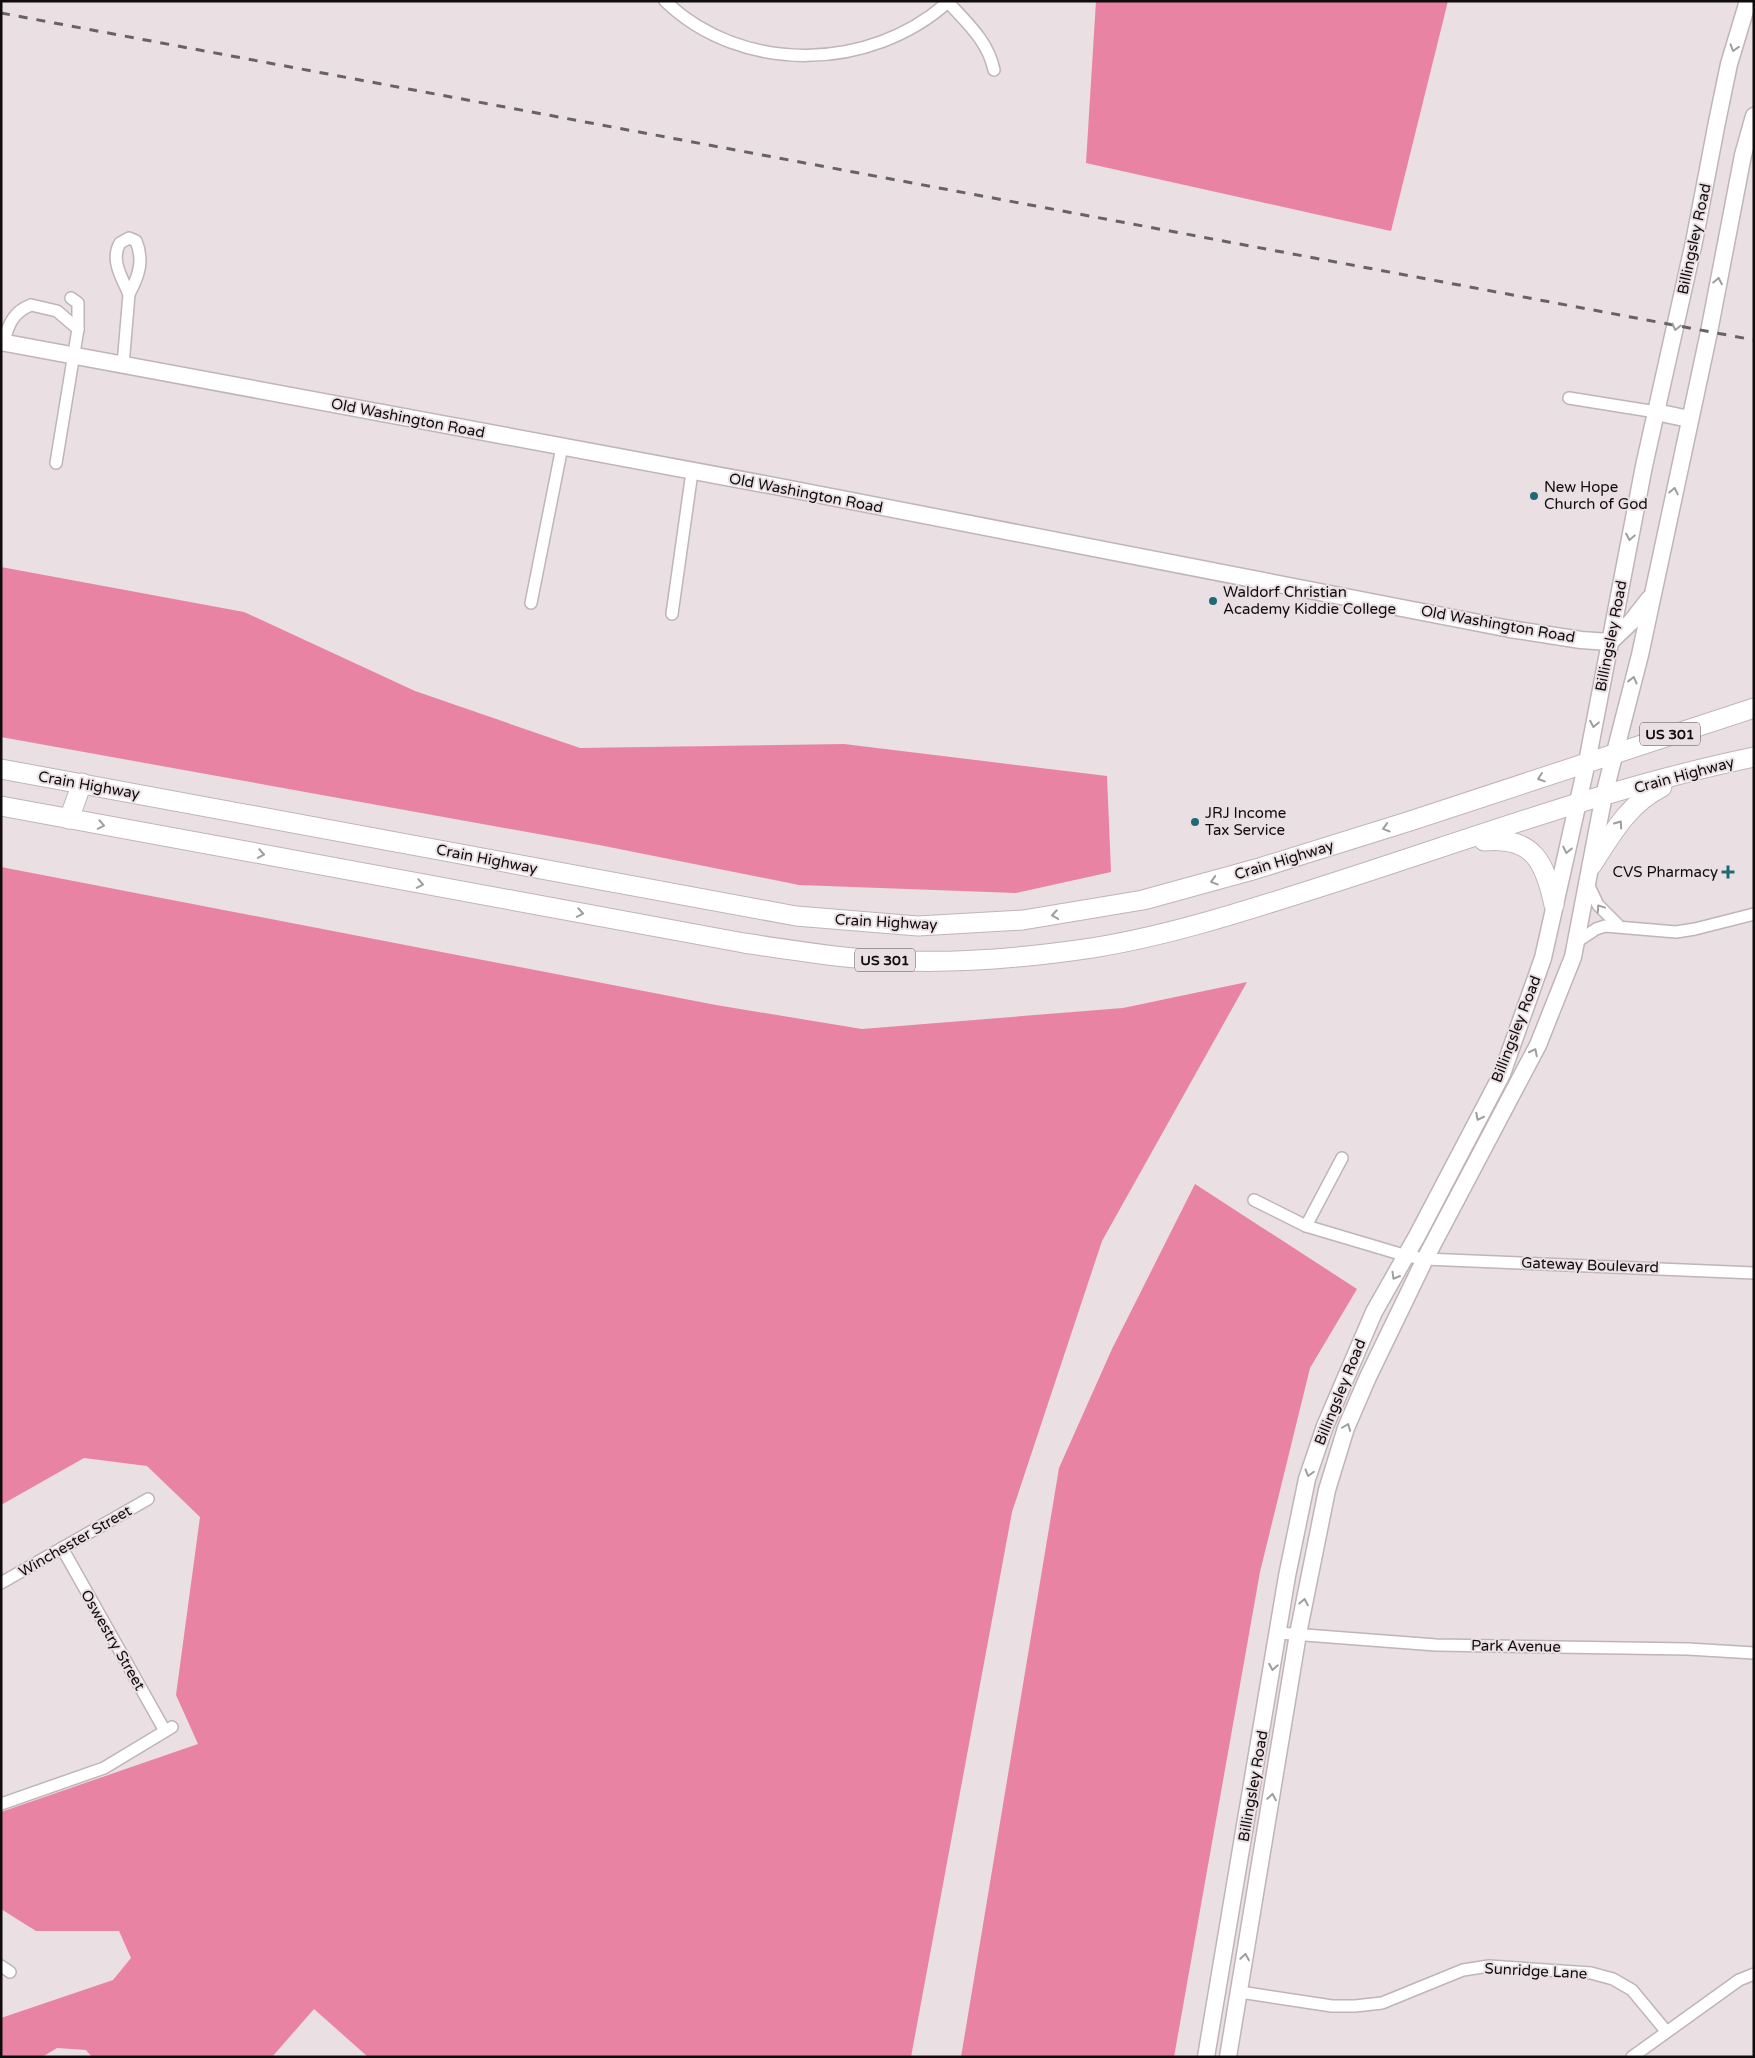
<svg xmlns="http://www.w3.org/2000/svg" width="1755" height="2058" font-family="'Varela Round',sans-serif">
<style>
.forest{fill:#e983a4}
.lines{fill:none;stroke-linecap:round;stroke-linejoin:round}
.minor-casing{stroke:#bfb4b7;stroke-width:14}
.secondary-casing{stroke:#bfb4b7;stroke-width:19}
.trunk-casing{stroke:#bfb4b7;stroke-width:21}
.minor{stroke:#fff;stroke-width:11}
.secondary{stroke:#fff;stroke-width:16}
.trunk{stroke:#fff;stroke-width:19}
.rail{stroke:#696264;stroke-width:3;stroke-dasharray:9 9;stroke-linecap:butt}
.oneway{stroke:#9f9e9e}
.poi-dot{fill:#1e6973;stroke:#eadfe2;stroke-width:2}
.labels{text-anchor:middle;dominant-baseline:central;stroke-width:4;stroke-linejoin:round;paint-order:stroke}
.shield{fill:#eadfe2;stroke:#514b4d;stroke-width:1}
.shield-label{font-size:14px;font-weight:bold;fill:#100c0d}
.street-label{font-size:15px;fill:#100c0d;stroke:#eadfe2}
.poi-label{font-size:15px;fill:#100c0d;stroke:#eadfe2;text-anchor:start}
</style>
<rect width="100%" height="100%" fill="#eadfe2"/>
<!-- forest -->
<g class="forest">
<polygon points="1096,1 1448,1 1391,231 1086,163"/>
<polygon points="1,567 244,612 415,691 580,748 844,744 1107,776 1111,872 1016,893 799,885 599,845 1,737"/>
<polygon points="1,867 716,1005 862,1029 1123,1008 1247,982 1102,1241 1012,1512 911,2057 368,2057 314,2009 272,2057 92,2057 86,2050 57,2048 42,2057 1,2057 1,2018 113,1980 131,1958 119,1931 36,1931 1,1909 1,1812 198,1744 176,1695 200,1517 147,1466 84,1458 1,1505"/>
<polygon points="1195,1184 1357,1289 1310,1368 1260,1572 1174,2057 961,2057 1059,1468 1112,1349"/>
</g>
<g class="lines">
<defs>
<g id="minor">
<path d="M 665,1 C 742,75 871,72 949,1"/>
<path d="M 948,2 C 967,23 988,41 994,70"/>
<path d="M 129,238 L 136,241 C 144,260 139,276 129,294 C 122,278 110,260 120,243 Z"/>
<polyline points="71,298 78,303 78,329"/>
<path d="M 4,342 C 8,325 13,312 31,305 L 57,311 L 78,329 L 56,463"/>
<polyline points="123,365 129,294"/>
<polyline points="1569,398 1656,412"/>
<polyline points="531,603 562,447"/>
<polyline points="672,614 692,472"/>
<polyline points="1589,886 1598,905 1618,925"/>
<polyline points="1578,941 1596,929 1605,926 1676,932 1695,929 1754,914"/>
<polyline points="1254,1200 1306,1226 1407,1256 1425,1259 1754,1273"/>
<polyline points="1306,1226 1342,1158"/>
<polyline points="62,1548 165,1731"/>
<polyline points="1,1583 148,1499"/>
<polyline points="1279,1633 1436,1645 1688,1649 1754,1653"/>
<polyline points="1,1804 104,1768 172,1727"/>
<polyline points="1,1966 10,1972"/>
<polyline points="1240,1992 1332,2006 1355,2006 1382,2003 1463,1970 1489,1966 1591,1973 1613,1979 1632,1990 1666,2031"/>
<polyline points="1632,2057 1739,1980 1754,1974"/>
</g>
<g id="secondary">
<polyline points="1,342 780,487 1510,629 1581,640 1610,642"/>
<polyline points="1656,412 1689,419"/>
<polyline points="1610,642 1631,622 1649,599"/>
<polyline points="1206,2057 1287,1576 1307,1479 1325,1426 1374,1312 1417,1236 1502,1074 1543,958 1587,762 1644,466 1694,242 1717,122 1729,64 1748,1"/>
<polyline points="1228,2057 1298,1634 1327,1490 1346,1428 1368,1377 1425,1259 1538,1045 1573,957 1604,795 1640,655 1709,332 1743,155 1754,116"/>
</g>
<g id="trunk">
<polyline points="1,769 796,916 918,926 1023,920 1143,900 1256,869 1407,822 1754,708"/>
<path d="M 1,806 L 744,943 C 797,951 851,960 905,961 C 967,963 1031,957 1092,948 C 1167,936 1242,912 1314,889 C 1460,843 1604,788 1754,757"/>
<polyline points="69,819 82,783"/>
<path d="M 1484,841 C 1534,836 1545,863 1554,905"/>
<path d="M 1592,865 C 1612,834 1628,804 1662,787"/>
</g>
</defs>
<!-- minor casing -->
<use href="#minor" class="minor-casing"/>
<!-- secondary casing -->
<use href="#secondary" class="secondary-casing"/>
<!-- trunk casing -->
<use href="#trunk" class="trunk-casing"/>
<!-- minor -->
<use href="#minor" class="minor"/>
<!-- secondary -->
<use href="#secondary" class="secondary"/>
<!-- trunk -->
<use href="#trunk" class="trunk"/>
<!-- rail -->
<polyline class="rail" points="1,13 1754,340"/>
</g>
<!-- one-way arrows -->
<defs><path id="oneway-chevron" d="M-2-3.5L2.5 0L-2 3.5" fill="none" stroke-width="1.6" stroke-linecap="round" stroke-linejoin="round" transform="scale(1.25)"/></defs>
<g class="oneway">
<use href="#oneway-chevron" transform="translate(1734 48) rotate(107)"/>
<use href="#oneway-chevron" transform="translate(1718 281) rotate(-79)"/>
<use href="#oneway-chevron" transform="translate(1676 327) rotate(103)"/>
<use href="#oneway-chevron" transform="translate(1674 491) rotate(-78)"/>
<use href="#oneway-chevron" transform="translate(1630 537) rotate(101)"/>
<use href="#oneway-chevron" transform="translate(1633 680) rotate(-76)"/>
<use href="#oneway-chevron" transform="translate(1594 724) rotate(101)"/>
<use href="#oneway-chevron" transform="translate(1541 778) rotate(161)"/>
<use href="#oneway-chevron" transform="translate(1619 824) rotate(-55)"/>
<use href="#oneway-chevron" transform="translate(101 825) rotate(11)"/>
<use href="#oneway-chevron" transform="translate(1386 828) rotate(163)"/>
<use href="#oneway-chevron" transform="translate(1567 850) rotate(102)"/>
<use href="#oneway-chevron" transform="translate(261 854) rotate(10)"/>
<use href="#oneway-chevron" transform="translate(1214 881) rotate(164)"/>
<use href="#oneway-chevron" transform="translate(420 884) rotate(11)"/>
<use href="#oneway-chevron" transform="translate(1600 908) rotate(-124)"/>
<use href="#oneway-chevron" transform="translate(580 913) rotate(10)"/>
<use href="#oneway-chevron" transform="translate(1055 915) rotate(171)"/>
<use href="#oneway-chevron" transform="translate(1534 1052) rotate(-63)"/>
<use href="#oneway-chevron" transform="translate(1479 1117) rotate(117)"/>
<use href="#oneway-chevron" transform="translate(1395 1276) rotate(120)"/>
<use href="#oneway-chevron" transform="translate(1347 1427) rotate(-69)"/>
<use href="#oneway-chevron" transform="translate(1309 1473) rotate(106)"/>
<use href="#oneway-chevron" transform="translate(1304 1602) rotate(-79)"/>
<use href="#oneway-chevron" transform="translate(1273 1667) rotate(100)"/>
<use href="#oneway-chevron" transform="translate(1272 1797) rotate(-81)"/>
<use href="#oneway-chevron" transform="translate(1245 1957) rotate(-81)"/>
</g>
<!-- markers -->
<g class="poi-dot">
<circle cx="1534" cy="496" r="5"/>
<circle cx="1213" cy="601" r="5"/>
<circle cx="1195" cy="822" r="5"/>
<path d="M1725.5 864.5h5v5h5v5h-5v5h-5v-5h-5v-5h5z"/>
</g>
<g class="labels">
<!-- shield labels -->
<g class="shield">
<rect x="1640" y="722.5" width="60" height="23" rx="4"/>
<rect x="855" y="948.5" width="60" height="23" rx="4"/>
</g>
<g class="shield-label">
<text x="1670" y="734">US 301</text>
<text x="885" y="960">US 301</text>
</g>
<!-- street labels -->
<g class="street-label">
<text transform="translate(1694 239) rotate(-78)">Billingsley Road</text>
<text transform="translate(408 418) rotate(11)">Old Washington Road</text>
<text transform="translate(806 493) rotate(11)">Old Washington Road</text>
<text transform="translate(1498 624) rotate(10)">Old Washington Road</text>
<text transform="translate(1611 636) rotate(-79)">Billingsley Road</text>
<text transform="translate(1684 775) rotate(-15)">Crain Highway</text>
<text transform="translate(89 785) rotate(10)">Crain Highway</text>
<text transform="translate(487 859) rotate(11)">Crain Highway</text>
<text transform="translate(1284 860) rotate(-17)">Crain Highway</text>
<text transform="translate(886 922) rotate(3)">Crain Highway</text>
<text transform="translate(1516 1029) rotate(-69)">Billingsley Road</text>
<text transform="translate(1590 1265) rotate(2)">Gateway Boulevard</text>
<text transform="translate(1340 1392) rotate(-68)">Billingsley Road</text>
<text transform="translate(75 1541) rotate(-30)">Winchester Street</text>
<text transform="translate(113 1640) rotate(60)">Oswestry Street</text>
<text transform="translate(1516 1646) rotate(1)">Park Avenue</text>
<text transform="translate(1253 1786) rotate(-80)">Billingsley Road</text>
<text transform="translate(1536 1971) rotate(3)">Sunridge Lane</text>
</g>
<!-- poi labels -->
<g class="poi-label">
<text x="1544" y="487">New Hope<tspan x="1544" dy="17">Church of God</tspan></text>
<text x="1223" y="592">Waldorf Christian<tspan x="1223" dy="17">Academy Kiddie College</tspan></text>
<text x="1205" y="813">JRJ Income<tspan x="1205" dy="17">Tax Service</tspan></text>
<text x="1718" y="872" text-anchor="end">CVS Pharmacy</text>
</g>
</g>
<!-- border -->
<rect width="1755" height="2058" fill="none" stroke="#100c0d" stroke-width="5"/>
</svg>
